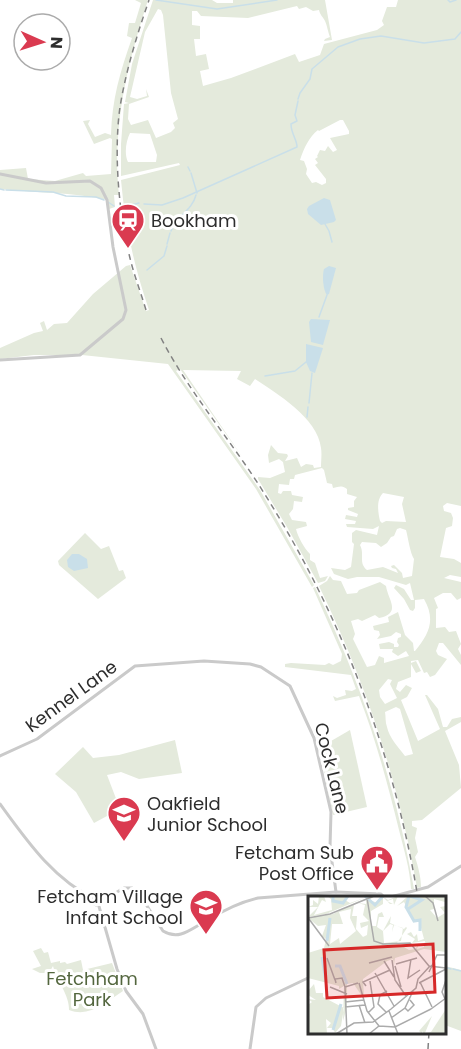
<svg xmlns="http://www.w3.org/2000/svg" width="461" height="1049" font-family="Poppins,sans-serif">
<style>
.green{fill:#e4eadc;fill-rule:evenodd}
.water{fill:#c9dfe9}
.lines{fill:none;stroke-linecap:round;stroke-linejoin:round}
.stream{stroke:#c9dfe9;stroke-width:1.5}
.minor{stroke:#cacaca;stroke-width:3}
.rail{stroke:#828282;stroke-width:1.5;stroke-dasharray:6 4.5;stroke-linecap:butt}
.labels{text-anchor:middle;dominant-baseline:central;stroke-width:6;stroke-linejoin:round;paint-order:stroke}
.poi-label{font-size:18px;fill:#2d2d2d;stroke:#fff;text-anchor:start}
.street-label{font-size:18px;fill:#2d2d2d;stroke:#fff}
.park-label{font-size:18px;fill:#53663e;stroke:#fff}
.inset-river{fill:none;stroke:#c9dfe9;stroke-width:3}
.inset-road{fill:none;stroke:#ababab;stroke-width:1.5}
.view{fill:#d62828;fill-opacity:0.15;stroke:#d62828;stroke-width:3}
.inset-edge{fill:none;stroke:#2d2d2d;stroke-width:3}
</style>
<rect width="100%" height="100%" fill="#fff"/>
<!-- green -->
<g class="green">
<path d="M 135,0 L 148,0 C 127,66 112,125 119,195 L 114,195 L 115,207 L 109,209 L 108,200 C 72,192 36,193 0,189 L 0,170 L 26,168 L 28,179 L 55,181 L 83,173 L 86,176 L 111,174 L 112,139 L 110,138 L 94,144 L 83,121 L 90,120 L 88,124 L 95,137 L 105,133 L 111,135 C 112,99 120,72 132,38 L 127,36 L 129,23 L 135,23 L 141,3 Z"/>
<path d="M 153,0 L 212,0 L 217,3 L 233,3 L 233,0 L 325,0 L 332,40 L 324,41 L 325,39 L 330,37 C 328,32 327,25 325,21 C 323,17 320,15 319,10 L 313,11 L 306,7 L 299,9 L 297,6 L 248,18 L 201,16 L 197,11 L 192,11 L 192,25 L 200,26 L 200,39 L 194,39 L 196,56 L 206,54 L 209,69 L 200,71 L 203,86 L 231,78 L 295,54 L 299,62 L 320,55 L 324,44 L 377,30 L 384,25 L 382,21 L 387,7 L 396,7 L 398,0 L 461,0 L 461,506 L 447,503 L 443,506 L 444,511 L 451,513 L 453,518 L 452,526 L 446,528 L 440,557 L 454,559 L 461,563 L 461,577 L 450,575 L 444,578 L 461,582 L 461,598 L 457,600 L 451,593 L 443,593 L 434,598 L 438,608 L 436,609 L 436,628 L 445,627 L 449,632 L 456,631 L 461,644 L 458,649 L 461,655 L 461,665 L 443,643 L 439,643 L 436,651 L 438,655 L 447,659 L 435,675 L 430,677 L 427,672 L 424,673 L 418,660 L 411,661 L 411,663 L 416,661 L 421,671 L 416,673 L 411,664 L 411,677 L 398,682 L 396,689 L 400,692 L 406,685 L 412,688 L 407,697 L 401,700 L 418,741 L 440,729 L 425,695 L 427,695 L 438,709 L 443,727 L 447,727 L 452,719 L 461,717 L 461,722 L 445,731 L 459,765 L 461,788 L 422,820 L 412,821 L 412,826 L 417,828 L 415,838 L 418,852 L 415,857 C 418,866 421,877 421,887 L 417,888 C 398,780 367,685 319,586 L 327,581 L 330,576 L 333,580 L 341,581 L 347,594 L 357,593 L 359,590 L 380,582 L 386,586 C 388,600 402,613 379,618 L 375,615 L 362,621 L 358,619 L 351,621 L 355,634 L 353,639 L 367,667 L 375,665 L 379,656 L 384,658 L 384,663 L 409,656 L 406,651 L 398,656 L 392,652 L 393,649 L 380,649 L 379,644 L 389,642 L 394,644 L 394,647 L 398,647 L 399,645 L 397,642 L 398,638 L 401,637 L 401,634 L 396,632 L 391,636 L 377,639 L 380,635 L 379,631 L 374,630 L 373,626 L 389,622 L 388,617 L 398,612 L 405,635 L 413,643 L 414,651 L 415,651 C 429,634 436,620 424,599 L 415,600 L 415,608 L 413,611 L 410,610 L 404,599 L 394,588 L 396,585 L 404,589 L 411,600 L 414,600 L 410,583 L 406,585 L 379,577 L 357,577 L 348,579 L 334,574 L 331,568 L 345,570 L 351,567 L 354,544 L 352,542 L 352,533 L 356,530 L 377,535 L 379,526 L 373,529 L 347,527 L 346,524 L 355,524 L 356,521 L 345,519 L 346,515 L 357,517 L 358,514 L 348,510 L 348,508 L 354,507 L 354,501 L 357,497 L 347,494 L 347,489 C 341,485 339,487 333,488 L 332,484 L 327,483 L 324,470 L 322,468 L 295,475 L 294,479 L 290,479 L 289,485 L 279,484 L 278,493 L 281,494 L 283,491 L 291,491 L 292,495 L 303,497 L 302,502 L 294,501 L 293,509 L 289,514 L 292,520 L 306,522 L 307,526 L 296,529 C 298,537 304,548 310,554 L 310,560 L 315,563 L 320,578 L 328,576 L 325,581 L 318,583 L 287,527 L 258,479 L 258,477 L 270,478 L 285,472 L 283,462 L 279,459 L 269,463 L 268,455 L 271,445 L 278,453 L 287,454 L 288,456 L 285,461 L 297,458 L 301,467 L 306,464 L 313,465 L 314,468 L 321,467 C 321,461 322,454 321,448 C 318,418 276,393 255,379 L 250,386 L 237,379 L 241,371 L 183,370 L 243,458 L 180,369 L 176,371 L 260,490 L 314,585 L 312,587 L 256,489 L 168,364 L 82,355 L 34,355 L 0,359 L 0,348 L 34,333 L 43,331 L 40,323 L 44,321 L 47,330 L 54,324 L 67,323 L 93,294 L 126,266 L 130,265 L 146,311 L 149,310 C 134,266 125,226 121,180 L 180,165 L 179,163 L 121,176 L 121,144 L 124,104 L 129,103 L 125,102 L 132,64 ZM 158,9 L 161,10 L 163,15 L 171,93 L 178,119 L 173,123 L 175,128 L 171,132 L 156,138 L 148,120 L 131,125 L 128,119 L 129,104 L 149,97 L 146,89 L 147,96 L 137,99 L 130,97 L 145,32 ZM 340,120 L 343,120 L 349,131 L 349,134 L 330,138 L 337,150 L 333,152 L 328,146 L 325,151 L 320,150 L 317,156 L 318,157 L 315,159 L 318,163 L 315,165 L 326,179 L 326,183 L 322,185 L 316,182 L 312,183 L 306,174 L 307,169 L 304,161 L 300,160 C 304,148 309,137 318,130 L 319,131 ZM 130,133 L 150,134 L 157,155 L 156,162 L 128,162 C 124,154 126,141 130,133 ZM 383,493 L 404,497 L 402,504 L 406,522 L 386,521 L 382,523 L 380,521 C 378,512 376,500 383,493 ZM 400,528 L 406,530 C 408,537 410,553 414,559 L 412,576 L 403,578 L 402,573 L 394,565 L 391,566 L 392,568 L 396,569 L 398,573 L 383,567 L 367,570 C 358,563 365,554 360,545 L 362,542 L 376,543 L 381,547 L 387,543 L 391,537 L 394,536 L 397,529 ZM 388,679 L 392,680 L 390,684 L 397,698 L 385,704 L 380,697 L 379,690 ZM 396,707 L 400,709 L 413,754 L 405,756 C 398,747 389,737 387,727 C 385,722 386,717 385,712 Z"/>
<polygon points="85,533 101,549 109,546 119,571 123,570 126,578 98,599 59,565 58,561"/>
<path d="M 315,587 C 362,685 395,782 414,889 L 411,889 C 410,869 404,850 399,830 C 388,785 376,740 359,696 L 335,701 L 333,696 L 337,698 L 346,695 L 345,690 L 352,691 L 356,689 L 351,675 L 285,667 L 285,664 L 291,663 L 325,665 L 329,663 L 333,665 L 341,661 L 342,654 L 313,588 Z"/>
<polygon points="350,730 367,807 333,815 319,748"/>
<polygon points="175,740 182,773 139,779 121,772 107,775 120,809 94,823 76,792 55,774 83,747 93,758 119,755"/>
<path d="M 41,948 L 44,953 L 48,952 L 51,963 L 60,961 L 60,963 L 65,962 L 67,964 L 81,960 L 83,970 L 112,963 L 123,991 C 106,1002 90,1018 69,1010 C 70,997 57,980 53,966 L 49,973 L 40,973 L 32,969 L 41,966 L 33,951 Z"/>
<polygon points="445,966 461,970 461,1031 445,1025"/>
</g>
<!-- water -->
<g class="water">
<polygon points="324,198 330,200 336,220 334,222 321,225 308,214 307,209 309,206"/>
<path d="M 329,266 L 336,268 L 329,294 L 327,295 C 323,291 322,275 324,269 Z"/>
<polygon points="311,319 330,320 323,345 311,342 309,322"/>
<polygon points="306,344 323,348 315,373 310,371 306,362"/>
<polygon points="72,554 79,554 87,559 88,568 74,571 68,567 67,560"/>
</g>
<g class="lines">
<!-- stream -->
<g class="stream">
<polyline points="156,0 217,9 277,0"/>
<polyline points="448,0 450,2 456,0"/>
<polyline points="298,99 300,93 310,79 312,69 338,47 360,39 381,36 424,43 455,39 461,32"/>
<polyline points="188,167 190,171"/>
<polyline points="191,173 197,193"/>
<polyline points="0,189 4,190"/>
<polyline points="6,190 53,192 66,196 96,197 104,200"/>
<polyline points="108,202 114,206"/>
<path d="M 144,204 L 162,205 L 183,198 L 297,147 C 297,139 291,134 291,124 L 297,121 L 295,115 L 298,101"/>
<polyline points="124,207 139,203"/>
<polyline points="325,224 329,231 332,242"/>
<path d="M 171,231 C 176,216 192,211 196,195"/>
<polyline points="167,244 170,233"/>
<polyline points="147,270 164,256 167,246"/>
<polyline points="319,317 327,295"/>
<polyline points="265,376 295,371 306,362"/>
<polyline points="309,403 312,373"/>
<polyline points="307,417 308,407"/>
<polyline points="444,967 451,969"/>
<polyline points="453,969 461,971"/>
</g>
<!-- minor -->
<g class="minor">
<polyline points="0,174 46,183 90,181 101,188 107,200 113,247 126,310 123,319 80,355 0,360"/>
<polyline points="0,756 37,739 135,666 204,661 250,664 261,667 290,686 314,738 331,812 330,847 336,892"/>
<path d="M 0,804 C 27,841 53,879 96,900"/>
<polyline points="387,898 428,887 461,866"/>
<polygon points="94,900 98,901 96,905 92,903"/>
<path d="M 98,903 L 124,888 L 132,888 L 140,895 L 163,931 C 168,934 174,936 181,934 C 189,932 198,925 206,921 C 222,911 240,902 258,898 L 336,892 L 381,894 L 385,898"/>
<polyline points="98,903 117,969 126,991 143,1014 156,1049"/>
<polyline points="250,1049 256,1007 266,998 310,977"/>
</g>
<!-- rail -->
<g class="rail">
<path d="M 146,310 C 140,290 132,270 128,249 C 118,207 114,149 120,107 C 126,70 137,35 149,0"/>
<path d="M 161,338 C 190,394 231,440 264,493 C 342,617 394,753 418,898"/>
<polyline points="428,1049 429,1032"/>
</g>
</g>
<!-- icons -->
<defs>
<symbol id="station-pin" viewBox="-11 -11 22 30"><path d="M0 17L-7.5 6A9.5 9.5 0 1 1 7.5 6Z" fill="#da3a50" stroke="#fff"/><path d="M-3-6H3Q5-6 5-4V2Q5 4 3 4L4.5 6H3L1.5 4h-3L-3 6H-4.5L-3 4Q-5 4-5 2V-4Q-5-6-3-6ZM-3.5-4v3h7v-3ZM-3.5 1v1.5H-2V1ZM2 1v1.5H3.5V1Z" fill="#fff"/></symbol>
<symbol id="school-pin" viewBox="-11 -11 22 30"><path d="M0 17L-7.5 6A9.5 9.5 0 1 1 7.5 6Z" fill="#da3a50" stroke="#fff"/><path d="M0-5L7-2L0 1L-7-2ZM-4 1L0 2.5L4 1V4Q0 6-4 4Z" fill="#fff"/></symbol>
<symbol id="civic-pin" viewBox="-11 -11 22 30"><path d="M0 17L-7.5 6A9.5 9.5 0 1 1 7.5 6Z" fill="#da3a50" stroke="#fff"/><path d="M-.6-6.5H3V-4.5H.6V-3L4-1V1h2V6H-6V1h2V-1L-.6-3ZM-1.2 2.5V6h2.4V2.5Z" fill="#fff"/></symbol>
</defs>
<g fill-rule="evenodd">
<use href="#station-pin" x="109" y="201" width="38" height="52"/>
<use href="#school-pin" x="105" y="794" width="38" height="52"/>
<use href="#civic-pin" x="358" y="843" width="38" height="52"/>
<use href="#school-pin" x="187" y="887" width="38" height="52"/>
</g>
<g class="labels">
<!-- poi labels -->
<g class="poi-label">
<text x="151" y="220">Bookham</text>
<text x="147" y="803">Oakfield<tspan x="147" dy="21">Junior School</tspan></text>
<text x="354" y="852" text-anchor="end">Fetcham Sub<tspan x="354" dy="21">Post Office</tspan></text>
<text x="183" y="896" text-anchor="end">Fetcham Village<tspan x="183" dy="21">Infant School</tspan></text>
</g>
<!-- street labels -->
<g class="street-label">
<text transform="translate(71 696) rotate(-36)">Kennel Lane</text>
<text transform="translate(332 768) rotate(76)">Cock Lane</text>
</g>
<!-- park labels -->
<g class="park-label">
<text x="92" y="978">Fetchham<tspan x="92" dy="21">Park</tspan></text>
</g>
</g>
<!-- overview -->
<g transform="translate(308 896)">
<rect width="138" height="138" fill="#fff"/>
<path d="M 11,0 L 16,0 L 18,6 L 14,4 L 6,19 L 24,14 L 23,3 L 19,0 L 40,0 L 37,4 L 42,7 L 56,2 L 18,18 L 0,21 L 10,11 L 0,11 L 5,9 L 5,4 L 10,8 ZM 67,0 L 61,4 L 70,7 L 74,0 L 80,4 L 90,0 L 86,9 L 85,3 L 79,5 L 85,8 L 82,8 L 75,1 L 75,8 L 63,15 L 63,30 L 68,30 L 70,18 L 74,16 L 76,21 L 71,21 L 69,31 L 75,35 L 83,20 L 82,27 L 96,33 L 98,31 L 99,32 L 89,47 L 101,54 L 108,53 L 108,52 L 111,47 L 109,53 L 116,51 L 117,45 L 104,47 L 107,43 L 99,38 L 103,36 L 106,41 L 109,38 L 110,45 L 116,43 L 111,24 L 106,25 L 96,6 L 89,10 L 100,0 L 138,0 L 137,6 L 126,3 L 126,13 L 122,14 L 129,22 L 137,17 L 132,11 L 138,10 L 138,56 L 116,53 L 87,62 L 86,69 L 85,63 L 79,65 L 55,83 L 56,103 L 45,87 L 39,88 L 39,111 L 35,125 L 36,90 L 31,93 L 31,90 L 0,82 L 0,57 L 16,52 L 18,43 L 14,40 L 18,29 L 10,30 L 0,22 L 25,18 L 49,6 L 57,3 L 46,9 L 44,20 L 49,20 L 48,33 L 55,41 L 59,39 L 60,29 L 53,32 L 52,27 L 61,25 L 55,19 L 57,9 L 50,7 L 58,8 L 58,3 ZM 43,13 L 42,22 L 48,35 L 32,48 L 31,42 L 22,48 L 24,28 L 35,28 L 31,16 ZM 82,28 L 85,29 L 84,36 L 86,29 L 95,32 L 93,45 L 76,47 L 75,35 ZM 6,88 L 8,97 L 15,97 L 15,101 L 36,112 L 33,130 L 27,137 L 25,132 L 19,132 L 23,127 L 18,123 L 19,138 L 0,138 L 0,109 L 4,106 L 0,103 L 8,104 L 0,99 L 0,95 ZM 138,113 L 138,138 L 116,138 L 114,135 L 114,138 L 111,135 L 124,120 L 117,137 L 123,136 Z" fill="#e4eadc" fill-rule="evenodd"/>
<path class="inset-river" d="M 25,0 L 25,5 L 35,7 L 40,0M 57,0 L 67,9 L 75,0M 101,0 L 98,11 L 106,25 L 112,24 L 112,35M 100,13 L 114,4 L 102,0M 19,45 L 22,22M 14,61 L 18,86M 27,70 L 32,70 L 39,88M 25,134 L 33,108"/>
<path class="inset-road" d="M 117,0 L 125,7 L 130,25M 59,2 L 66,45 L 75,48 L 102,47 L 121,70 L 138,72M 0,22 L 22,18 L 66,0M 1,23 L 21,50M 19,62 L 27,84M 103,63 L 100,82 L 112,74M 84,64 L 87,84 L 98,100M 76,65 L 86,81M 61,67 L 84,61M 88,68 L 109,62M 87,70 L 93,91M 121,76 L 129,59 L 138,59M 67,77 L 86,110M 112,86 L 124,111M 28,87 L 27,83 L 34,82 L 37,91M 51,87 L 59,115 L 71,130M 111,87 L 138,73M 58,90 L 55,86 L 82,74M 22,91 L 39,98M 137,103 L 134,96 L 138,84M 37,106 L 56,104M 51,109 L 57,127M 37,111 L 57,109M 97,112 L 100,115 L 106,109 L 102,104M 123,113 L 138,102M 81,115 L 90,138M 78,116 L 70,108 L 72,99 L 79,95M 60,117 L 66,111 L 62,85M 83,122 L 97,112 L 105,95M 28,138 L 46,127 L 65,126 L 83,113 L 108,92 L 110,83 L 122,70M 39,138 L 37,91 L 50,87M 61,138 L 71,130 L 87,131 L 123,113"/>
<path class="view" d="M 125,48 L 127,96 L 19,102 L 16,54 Z"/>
<rect width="138" height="138" class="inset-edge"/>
</g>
<!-- north arrow -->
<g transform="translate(42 42) rotate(93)"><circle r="28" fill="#ffffff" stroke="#ababab" stroke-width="1.5"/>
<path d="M0-4.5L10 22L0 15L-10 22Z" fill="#da3a50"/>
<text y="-9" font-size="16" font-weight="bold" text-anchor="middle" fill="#2d2d2d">N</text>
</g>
</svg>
